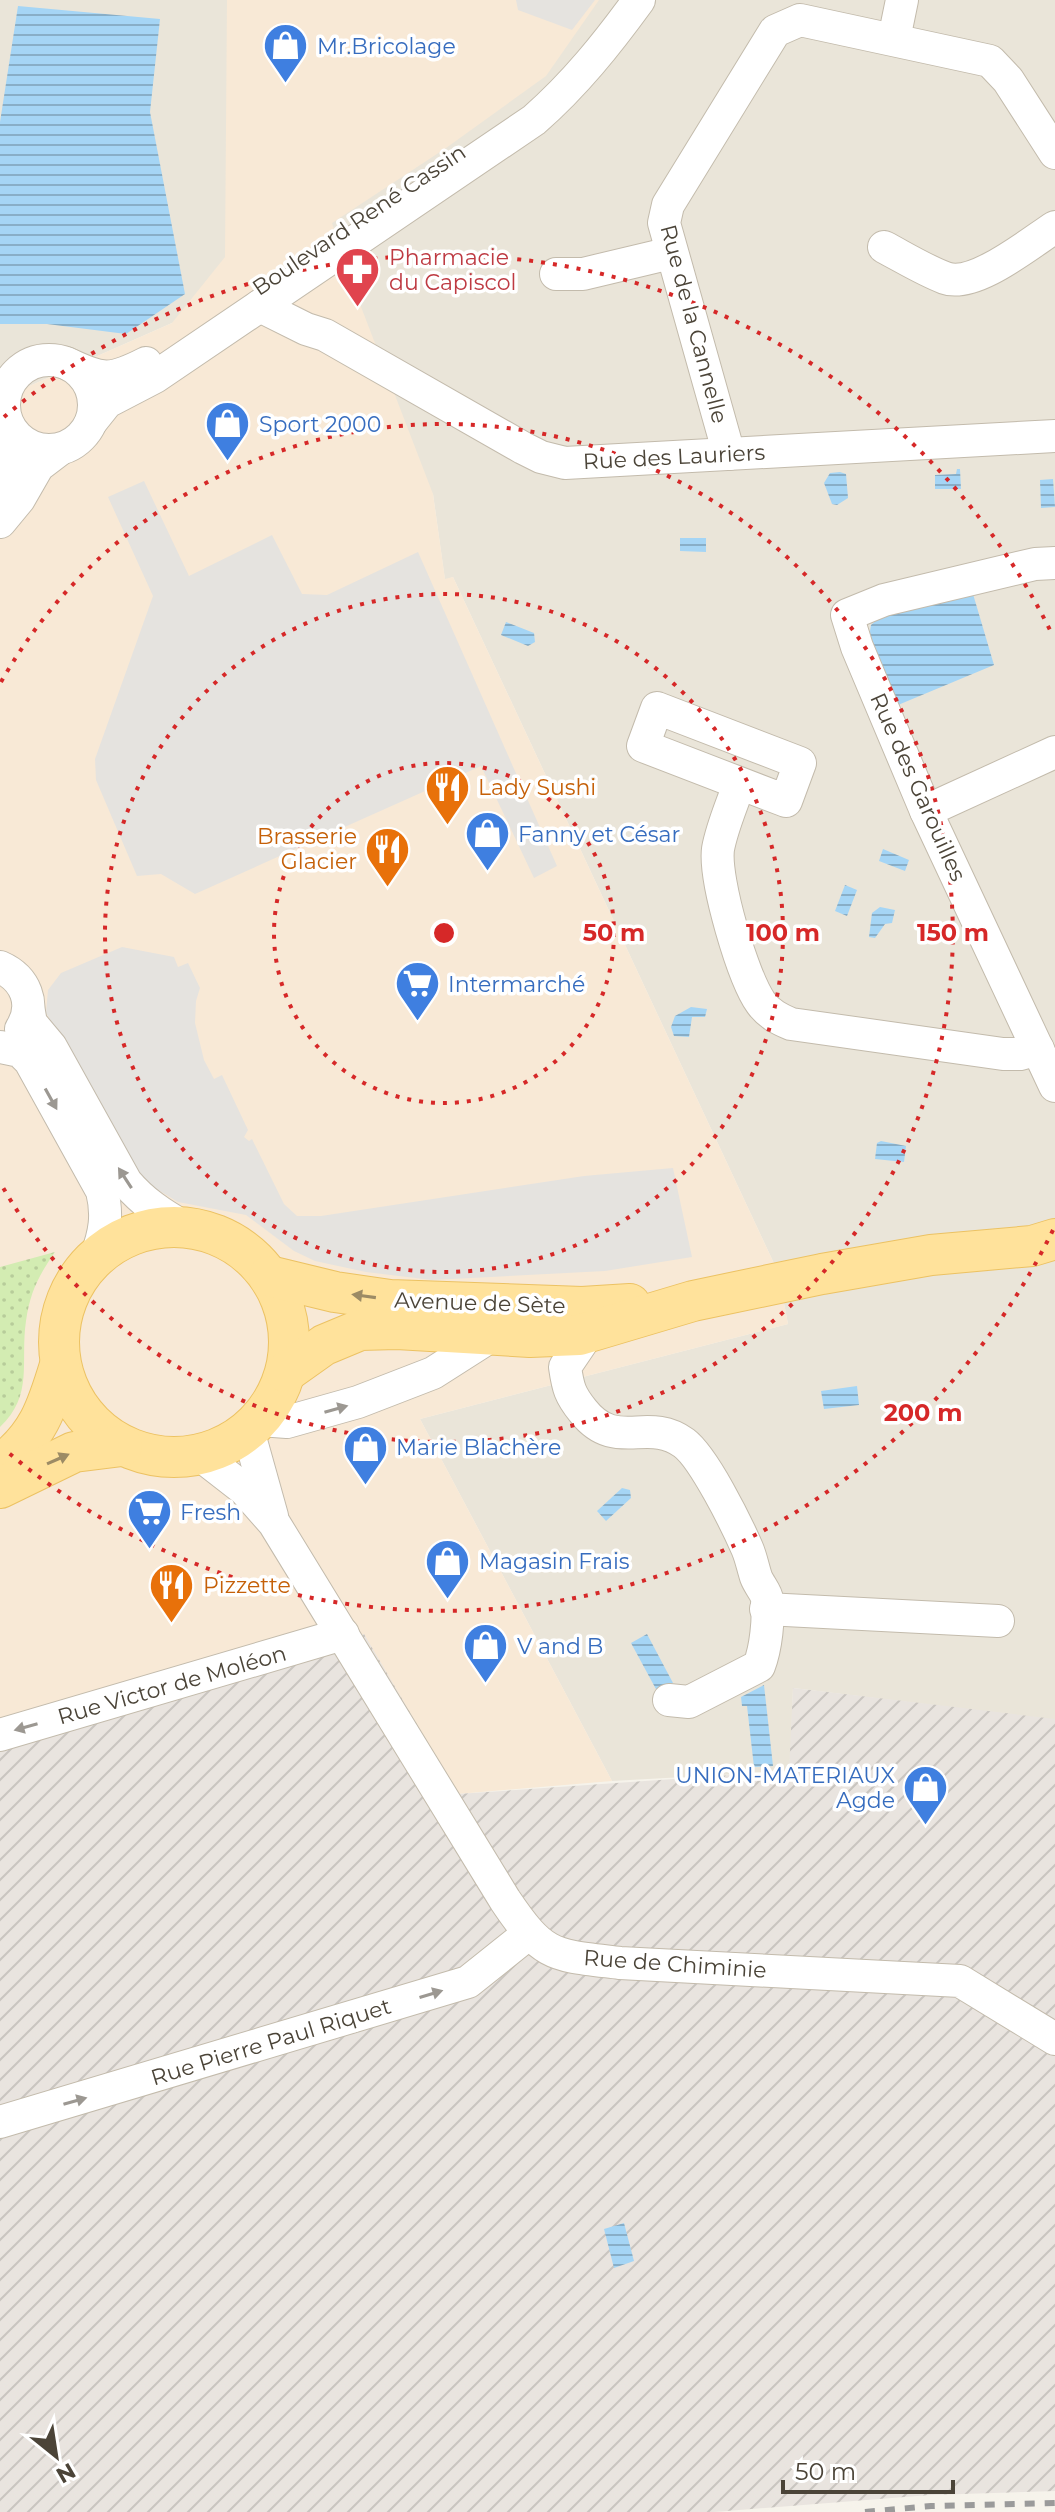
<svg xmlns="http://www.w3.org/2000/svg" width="1055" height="2512" font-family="Montserrat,sans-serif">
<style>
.residential{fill:#eae5d9}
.commercial{fill:#f8e9d6}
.industrial{fill:url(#industrial-furrows)}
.grass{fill:url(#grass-dots)}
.parking{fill:#e5e3df}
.water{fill:url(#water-rules)}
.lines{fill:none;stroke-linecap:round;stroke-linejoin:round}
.minor-casing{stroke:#c3bbac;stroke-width:34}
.major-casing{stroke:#ecc263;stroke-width:42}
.minor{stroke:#fff;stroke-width:32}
.major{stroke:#ffe29b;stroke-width:40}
.rail{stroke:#9a9a9a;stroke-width:6;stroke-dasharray:10 10;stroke-linecap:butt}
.oneway{fill:#9c9892}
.oneway2{fill:#9c8b65}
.ring{fill:none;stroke:#d62828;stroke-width:4;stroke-dasharray:4 8}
.labels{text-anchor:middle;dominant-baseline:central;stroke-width:7;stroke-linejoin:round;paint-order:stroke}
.shop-label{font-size:22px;fill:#366cbe;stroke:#fff;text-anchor:start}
.street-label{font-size:22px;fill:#4b4438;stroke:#fff}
.health-label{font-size:22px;fill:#be3a42;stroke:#fff;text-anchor:start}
.food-label{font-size:22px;fill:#c56008;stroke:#fff;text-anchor:start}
.centre{fill:#d62828;stroke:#fff;stroke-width:4}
.ring-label{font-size:24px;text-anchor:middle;font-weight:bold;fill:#d62828;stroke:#fff;stroke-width:7;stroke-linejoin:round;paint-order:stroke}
</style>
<defs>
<pattern id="industrial-furrows" width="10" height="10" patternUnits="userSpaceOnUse" patternTransform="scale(2)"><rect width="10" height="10" fill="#e9e4df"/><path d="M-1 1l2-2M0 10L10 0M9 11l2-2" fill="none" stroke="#c9c5c0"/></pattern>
<pattern id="grass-dots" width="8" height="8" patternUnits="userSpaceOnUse" patternTransform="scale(2)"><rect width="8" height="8" fill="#d3ecb2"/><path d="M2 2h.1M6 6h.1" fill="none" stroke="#b7cc9a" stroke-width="1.8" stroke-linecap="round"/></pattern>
<pattern id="water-rules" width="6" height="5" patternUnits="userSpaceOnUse" patternTransform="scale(2)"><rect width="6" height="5" fill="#a5d5f5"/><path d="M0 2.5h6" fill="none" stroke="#88aec7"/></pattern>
</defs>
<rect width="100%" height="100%" fill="#f6f3eb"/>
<!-- residential -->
<polygon class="residential" points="0,0 1055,0 1055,1720 793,1688 790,1771 612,1781 420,1419 788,1324 778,1272 453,577 445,580 433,494 172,323 0,399"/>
<!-- commercial -->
<polygon class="commercial" points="227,0 599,0 546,76 446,148 332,223 343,260 433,494 445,579 453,577 778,1272 788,1324 420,1419 612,1781 458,1794 0,1743 0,399 172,323 225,257"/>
<!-- industrial -->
<polygon class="industrial" points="364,1634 458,1794 789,1771 793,1688 1055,1719 1055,2491 930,2495 714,2512 0,2512 0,1743"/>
<!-- grass -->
<path class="grass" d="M 55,1252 C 39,1275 30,1292 26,1321 C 20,1362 34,1395 0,1427 L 0,1267 Z"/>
<!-- parking -->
<g class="parking">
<polygon points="516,0 595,0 572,30 518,10"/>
<polygon points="144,481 189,576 272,535 302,594 327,595 418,552 557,866 534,878 481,766 195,894 161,874 137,876 96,780 95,759 153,596 108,497"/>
<polygon points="122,947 174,957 178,967 188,963 200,988 196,1001 195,1023 204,1060 214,1079 222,1075 248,1130 244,1137 249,1141 252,1139 284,1204 297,1216 321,1216 584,1176 673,1168 692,1257 605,1271 432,1280 366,1272 315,1261 294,1251 246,1215 178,1202 140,1179 85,1078 46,1013 48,990 61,973"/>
</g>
<!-- water -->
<g class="water">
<polygon points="18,6 160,19 150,112 185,294 126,334 47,324 0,324 0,122"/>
<polygon points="957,469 960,469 961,489 935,489 935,475 956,474"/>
<polygon points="840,472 846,474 848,498 837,505 832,504 824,483 830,473"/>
<polygon points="1053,479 1055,507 1041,508 1040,480"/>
<polygon points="680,538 706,538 706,552 680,551"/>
<polygon points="973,594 994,665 898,705 868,644 871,625 882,615"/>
<polygon points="506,622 534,633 535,642 528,646 501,635"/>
<polygon points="883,849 909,860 905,871 879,861"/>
<polygon points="845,885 857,890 847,916 835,911"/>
<polygon points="880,907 895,910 892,923 885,924 875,938 869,937 872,913"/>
<polygon points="691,1007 707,1009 705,1017 692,1017 689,1037 674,1036 671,1027 675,1016"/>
<polygon points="881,1141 906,1146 904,1162 875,1159 877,1143"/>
<polygon points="857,1386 859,1405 824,1409 821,1391"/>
<polygon points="622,1488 630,1490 631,1498 606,1521 597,1511"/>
<polygon points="647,1634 673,1683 657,1691 631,1643"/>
<polygon points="764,1685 773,1766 754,1767 747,1706 742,1706 741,1697"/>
<polygon points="624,2223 634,2261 614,2268 604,2229"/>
</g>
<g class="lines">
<defs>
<g id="minor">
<polyline points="894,39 902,0"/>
<path d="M 884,247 C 903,257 924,270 945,278 C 974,289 1030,243 1055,227"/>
<polyline points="556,274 583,274 671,253"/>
<polyline points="260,306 306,329 325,335 523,448 541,457 565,463 1055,436"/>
<circle cx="49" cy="405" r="45"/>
<path d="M 66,363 C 103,380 109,382 146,363"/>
<path d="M 91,422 L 107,402 L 155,377 L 534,120 C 575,84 607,44 639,0"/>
<polyline points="729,454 664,223 668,205 775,31 800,20 990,61 1008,80 1055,153"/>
<polyline points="0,488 14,460 13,434"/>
<polyline points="0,522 19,499 38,466 59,450"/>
<polyline points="1055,563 1035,564 884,600 847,615 857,647 926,811 1055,1086"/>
<polygon points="657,708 800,763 786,801 643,746"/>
<path d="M 739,784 C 732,805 722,827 718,849 C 714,880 743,978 761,1003 C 769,1014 779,1019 791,1024 L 1003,1054 L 1020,1054 L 1038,1049"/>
<polyline points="926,811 1055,752"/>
<path d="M 0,967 C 25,978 37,1004 21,1029"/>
<path d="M 29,1012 L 31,1023 L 51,1047 L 126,1182 C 143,1202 161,1214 184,1227"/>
<path d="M 0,1047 L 20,1051 L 30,1061 L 102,1191 C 108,1215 105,1233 96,1257"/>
<path d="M 588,1333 L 565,1367 C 568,1388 570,1395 583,1411 C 616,1453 647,1416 684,1443 C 704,1458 736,1523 747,1548 C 751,1557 753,1568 756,1577 C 759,1585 766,1592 767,1599 C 769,1619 766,1648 759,1666 L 689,1702 L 669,1700"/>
<polyline points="260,1420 287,1422 358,1402 433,1373 491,1336"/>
<polyline points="248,1430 272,1516"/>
<path d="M 199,1454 L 244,1489 L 274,1523 L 505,1900 C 544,1958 553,1955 620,1963 L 960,1981 L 1055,2039"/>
<polyline points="766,1609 998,1621"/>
<polyline points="0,1735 343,1634"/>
<polyline points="0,2122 468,1982 528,1934"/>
</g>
<g id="major">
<circle cx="174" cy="1342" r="115"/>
<polyline points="269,1276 335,1292 390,1300 582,1307 630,1304"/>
<polyline points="286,1372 324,1345 360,1330 397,1329 530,1337 579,1335 693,1301 822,1274 931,1255 1032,1246 1055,1239"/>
<path d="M 0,1465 C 38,1437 47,1408 60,1365"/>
<polyline points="0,1488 74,1452 122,1446"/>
</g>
</defs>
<!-- minor casing -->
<use href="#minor" class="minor-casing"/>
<!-- major casing -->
<use href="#major" class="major-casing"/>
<!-- minor -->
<use href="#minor" class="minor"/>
<!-- major -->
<use href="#major" class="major"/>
<!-- rail -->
<polyline class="rail" points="865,2512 931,2506 1055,2503"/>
</g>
<!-- one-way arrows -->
<defs><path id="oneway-solid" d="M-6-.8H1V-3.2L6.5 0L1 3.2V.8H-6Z" transform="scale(2)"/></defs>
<g class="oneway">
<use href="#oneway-solid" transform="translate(51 1099) rotate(61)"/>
<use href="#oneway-solid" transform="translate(125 1178) rotate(-123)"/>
<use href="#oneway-solid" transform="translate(336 1409) rotate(-16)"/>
<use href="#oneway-solid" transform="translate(26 1727) rotate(164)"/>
<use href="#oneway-solid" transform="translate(431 1994) rotate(-17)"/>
<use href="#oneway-solid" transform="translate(75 2101) rotate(-16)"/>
</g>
<g class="oneway2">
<use href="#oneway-solid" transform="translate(364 1296) rotate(-172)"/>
<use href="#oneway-solid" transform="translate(58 1459) rotate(-24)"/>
</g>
<!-- distance rings -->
<g class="ring">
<circle cx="444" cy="933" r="170"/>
<circle cx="444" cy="933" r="339"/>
<path d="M1 682A509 509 0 1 1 1 1184"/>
<path d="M1053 1230A678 678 0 0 1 4 1449M4 417A678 678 0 0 1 1053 636"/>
</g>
<!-- icons -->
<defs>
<symbol id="shop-pin" viewBox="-11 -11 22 30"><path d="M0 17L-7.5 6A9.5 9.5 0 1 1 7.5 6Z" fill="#3f7fe0" stroke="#fff"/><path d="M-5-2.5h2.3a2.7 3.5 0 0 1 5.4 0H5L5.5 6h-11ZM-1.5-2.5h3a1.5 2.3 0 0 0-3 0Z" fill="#fff"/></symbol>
<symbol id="pharmacy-pin" viewBox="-11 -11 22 30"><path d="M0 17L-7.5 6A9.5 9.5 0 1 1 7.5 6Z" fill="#e0444e" stroke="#fff"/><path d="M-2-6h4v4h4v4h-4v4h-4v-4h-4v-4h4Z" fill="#fff"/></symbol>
<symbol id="restaurant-pin" viewBox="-11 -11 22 30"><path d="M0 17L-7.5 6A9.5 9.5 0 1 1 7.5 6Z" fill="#e8710a" stroke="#fff"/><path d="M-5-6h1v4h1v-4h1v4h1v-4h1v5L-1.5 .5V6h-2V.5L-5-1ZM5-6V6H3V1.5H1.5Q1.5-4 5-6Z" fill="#fff"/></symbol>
<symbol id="supermarket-pin" viewBox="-11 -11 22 30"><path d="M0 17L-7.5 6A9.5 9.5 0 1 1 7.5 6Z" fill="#3f7fe0" stroke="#fff"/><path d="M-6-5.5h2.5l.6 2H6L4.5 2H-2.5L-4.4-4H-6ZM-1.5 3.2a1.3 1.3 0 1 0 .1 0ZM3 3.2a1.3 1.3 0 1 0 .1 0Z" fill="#fff"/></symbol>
</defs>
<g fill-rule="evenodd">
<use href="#shop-pin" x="260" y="20" width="51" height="69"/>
<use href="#pharmacy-pin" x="332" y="244" width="51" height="69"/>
<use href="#shop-pin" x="202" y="398" width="51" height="69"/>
<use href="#restaurant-pin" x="422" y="762" width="51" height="69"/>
<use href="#shop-pin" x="462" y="808" width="51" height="69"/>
<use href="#restaurant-pin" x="362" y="824" width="51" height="69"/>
<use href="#supermarket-pin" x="392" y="958" width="51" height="69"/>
<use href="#shop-pin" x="340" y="1422" width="51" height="69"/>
<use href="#supermarket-pin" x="124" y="1486" width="51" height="69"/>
<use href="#shop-pin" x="422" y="1536" width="51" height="69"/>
<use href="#restaurant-pin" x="146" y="1560" width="51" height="69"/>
<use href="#shop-pin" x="460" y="1620" width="51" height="69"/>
<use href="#shop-pin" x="900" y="1762" width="51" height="69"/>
</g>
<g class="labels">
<!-- shop labels -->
<g class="shop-label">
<text x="317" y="46">Mr.Bricolage</text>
<text x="259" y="424">Sport 2000</text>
<text x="518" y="834">Fanny et César</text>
<text x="448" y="984">Intermarché</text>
<text x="396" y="1447">Marie Blachère</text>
<text x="180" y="1512">Fresh</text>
<text x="479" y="1561">Magasin Frais</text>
<text x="517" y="1646">V and B</text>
<text x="895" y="1775" text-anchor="end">UNION-MATERIAUX<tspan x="895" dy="25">Agde</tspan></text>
</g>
<!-- street labels -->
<g class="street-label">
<text transform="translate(359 220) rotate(-34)">Boulevard René Cassin</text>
<text transform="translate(694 324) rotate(75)">Rue de la Cannelle</text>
<text transform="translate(674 457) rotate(-3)">Rue des Lauriers</text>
<text transform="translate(918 787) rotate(66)">Rue des Garouilles</text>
<text transform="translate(480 1303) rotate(2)">Avenue de Sète</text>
<text transform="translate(172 1685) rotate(-16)">Rue Victor de Moléon</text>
<text transform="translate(675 1964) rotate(4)">Rue de Chiminie</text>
<text transform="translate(271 2042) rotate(-17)">Rue Pierre Paul Riquet</text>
</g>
<!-- health labels -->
<g class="health-label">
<text x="389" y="257">Pharmacie<tspan x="389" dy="25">du Capiscol</tspan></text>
</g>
<!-- food labels -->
<g class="food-label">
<text x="478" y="787">Lady Sushi</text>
<text x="357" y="836" text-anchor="end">Brasserie<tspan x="357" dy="25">Glacier</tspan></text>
<text x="203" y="1585">Pizzette</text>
</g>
</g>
<circle cx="444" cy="933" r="12" class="centre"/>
<g class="ring-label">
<text x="614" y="941">50 m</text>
<text x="783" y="941">100 m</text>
<text x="953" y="941">150 m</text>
<text x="923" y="1421">200 m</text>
</g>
<!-- north arrow -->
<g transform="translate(56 2456) rotate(150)" stroke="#ffffff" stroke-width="6" paint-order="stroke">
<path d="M0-6L14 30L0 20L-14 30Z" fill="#4b4438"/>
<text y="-12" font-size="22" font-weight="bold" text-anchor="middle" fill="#4b4438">N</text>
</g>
<!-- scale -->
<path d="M783 2480v12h170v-12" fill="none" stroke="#4b4438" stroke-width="4"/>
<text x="795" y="2480" font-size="24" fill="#4b4438" stroke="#ffffff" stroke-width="6" paint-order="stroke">50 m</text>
</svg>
